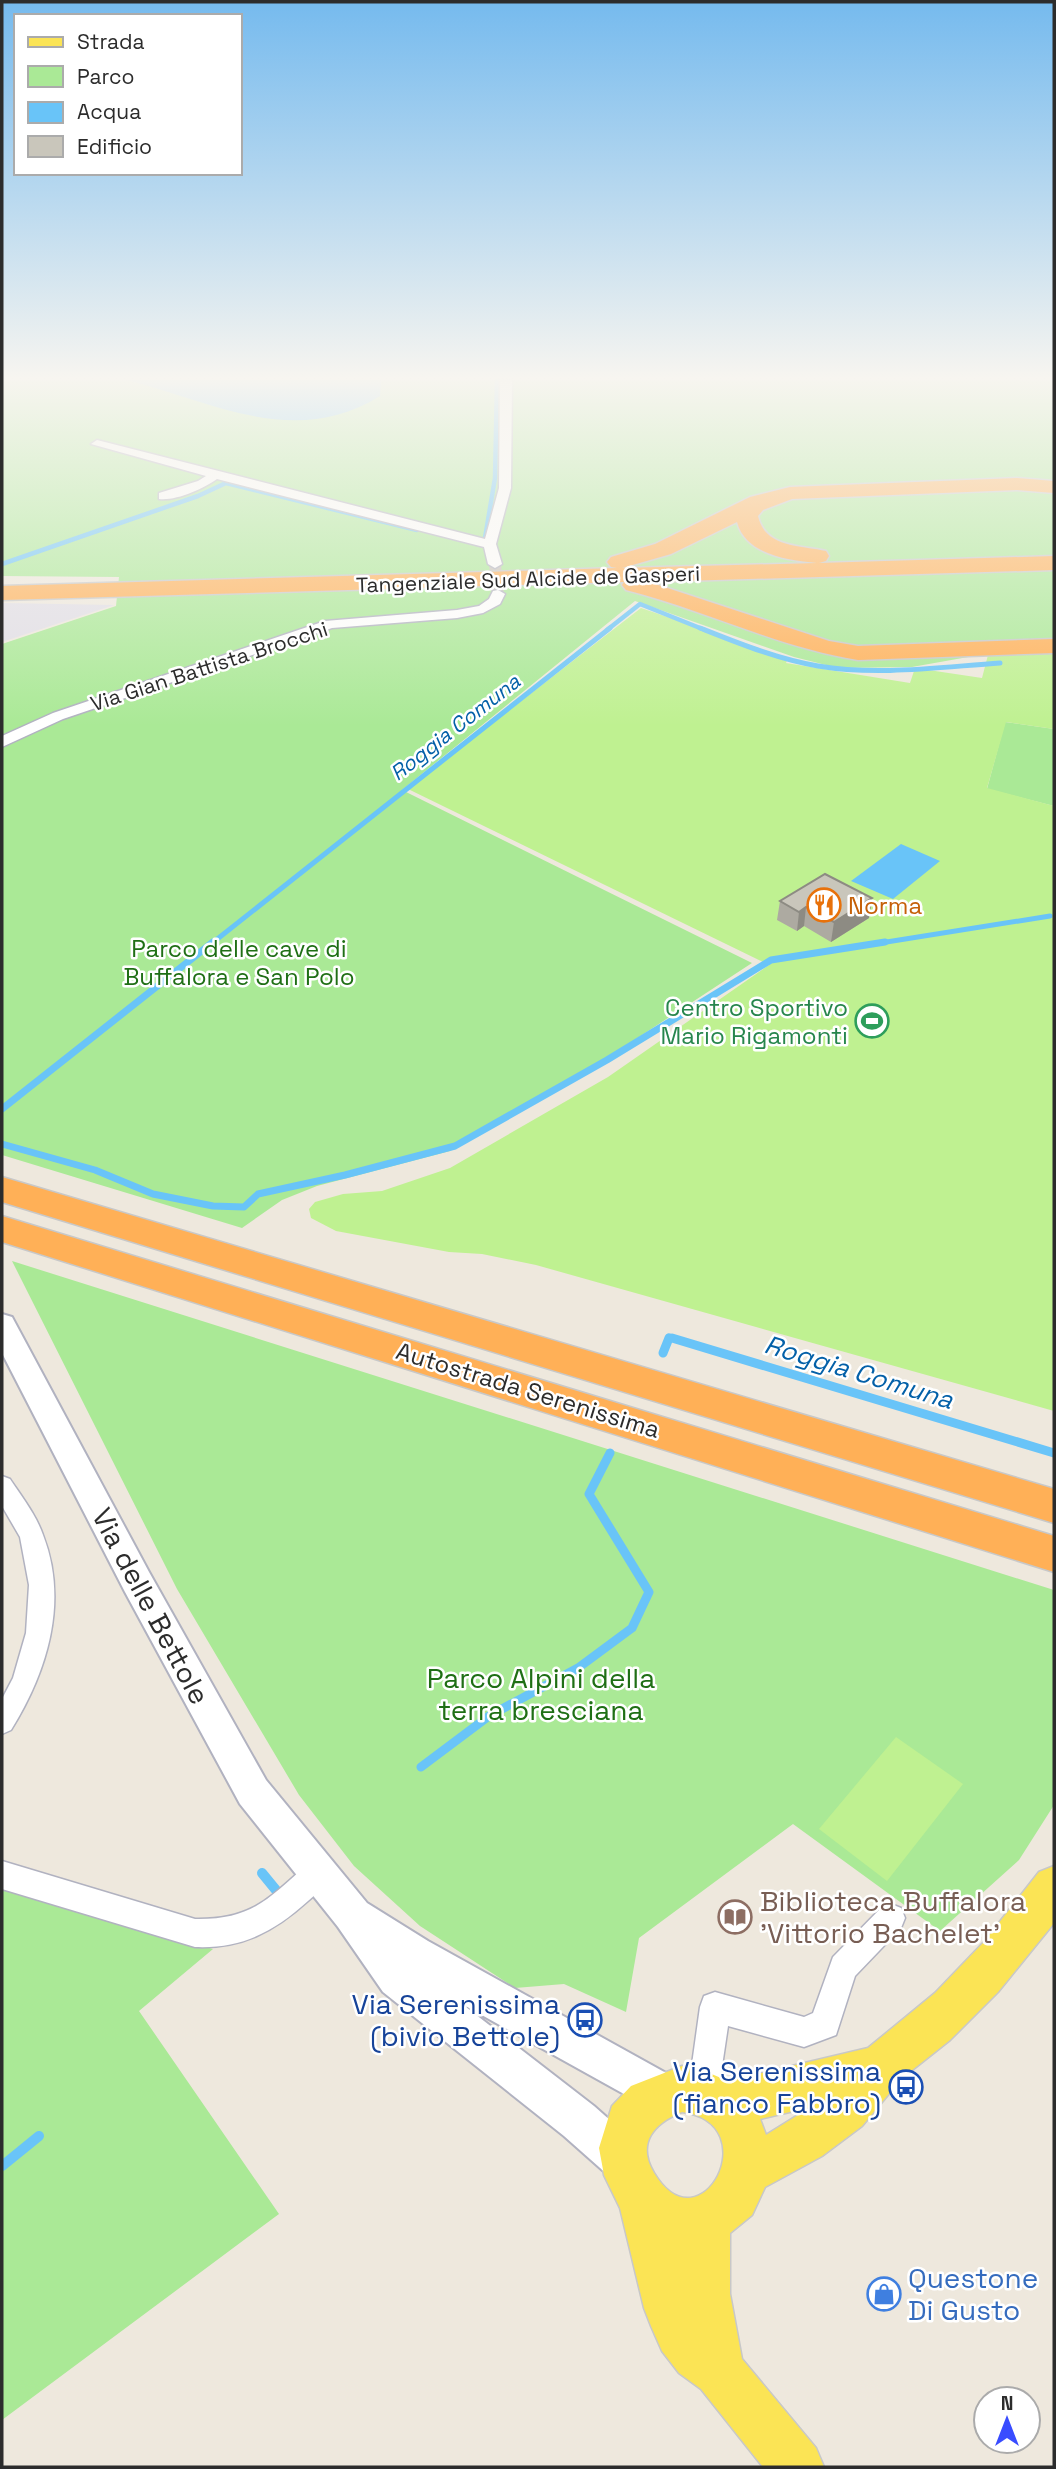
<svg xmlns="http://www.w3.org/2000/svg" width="1056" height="2469" font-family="'Space Grotesk',sans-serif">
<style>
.industrial{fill:#e1dee6}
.green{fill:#aae996}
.pitch{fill:#bff191}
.water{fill:#69c4f8}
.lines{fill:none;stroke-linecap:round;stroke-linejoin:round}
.stream-far4{stroke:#69c4f8;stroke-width:4.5}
.stream-far3{stroke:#69c4f8;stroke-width:5}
.stream-far2{stroke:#69c4f8;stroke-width:7}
.stream-far1{stroke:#69c4f8;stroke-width:9}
.stream{stroke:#69c4f8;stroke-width:10}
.street-tunnel{stroke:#c7c2ba;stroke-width:12;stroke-dasharray:12 6;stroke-linecap:butt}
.street-casing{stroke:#b1b2c0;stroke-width:3}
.secondary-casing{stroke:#b1b2c0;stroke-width:4}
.primary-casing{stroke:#c8c8c8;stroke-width:3}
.highway-casing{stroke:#c8c8c8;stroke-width:3}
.street{fill:#fff;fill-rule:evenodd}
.secondary{fill:#fff;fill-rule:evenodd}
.primary{fill:#fbe455;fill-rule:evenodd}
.highway{fill:#ffb057;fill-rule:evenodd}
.wall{fill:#adaaa1}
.shaded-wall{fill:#8d8b83}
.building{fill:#c9c6bb;stroke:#8d8b83;stroke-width:2}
.labels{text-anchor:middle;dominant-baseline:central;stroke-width:5;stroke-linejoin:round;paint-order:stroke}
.far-street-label{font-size:21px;fill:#2c2c2c;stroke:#fff}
.far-water-label{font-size:21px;font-style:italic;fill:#0360a8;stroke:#fff}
.food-label{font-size:24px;fill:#c56008;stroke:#fff;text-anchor:start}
.park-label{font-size:24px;fill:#1f6f15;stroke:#fff}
.leisure-label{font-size:24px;fill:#27864d;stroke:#fff;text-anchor:end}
.street-label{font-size:24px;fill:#2c2c2c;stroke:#fff}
.water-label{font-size:26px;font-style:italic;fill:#0360a8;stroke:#fff}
.near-street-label{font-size:28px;fill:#2c2c2c;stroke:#fff}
.near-park-label{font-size:28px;fill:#1f6f15;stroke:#fff}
.near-education-label{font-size:28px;fill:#785e54;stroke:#fff;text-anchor:start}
.near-transit-label{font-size:28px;fill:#164399;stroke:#fff;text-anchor:end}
.near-shop-label{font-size:28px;fill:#366cbe;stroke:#fff;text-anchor:start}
</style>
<rect width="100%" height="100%" fill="#eee8dd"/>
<!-- industrial -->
<polygon class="industrial" points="2,603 114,605 2,642"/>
<!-- green -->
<g class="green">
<polygon points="2,380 1054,380 1054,651 985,654 912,667 838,668 794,657 635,601 402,790 752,963 564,1086 450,1151 317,1186 282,1200 242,1228 2,1155 2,644 116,606 119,577 2,576"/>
<polygon points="1005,722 1054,729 1054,806 987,789"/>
<polygon points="12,1261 1054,1590 1054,1805 1019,1860 940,1931 793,1824 639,1938 626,2012 564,1984 515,1988 420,1926 354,1866 299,1795 177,1589"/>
<polygon points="2,1889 213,1949 139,2011 279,2214 2,2420"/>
</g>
<!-- pitch -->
<g class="pitch">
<polygon points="641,608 788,658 786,663 910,683 915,668 982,678 988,655 1054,652 1054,729 1006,722 987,788 1054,806 1054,1411 536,1265 482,1254 449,1252 336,1231 311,1218 309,1209 315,1202 343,1194 382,1191 450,1168 608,1077 769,965 408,789"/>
<polygon points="896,1737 963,1784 887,1881 819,1829"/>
</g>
<!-- water -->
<g class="water">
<path d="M 127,380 L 381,380 L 380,396 C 295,449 213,402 127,380 Z"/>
<polygon points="901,844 940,861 893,899 851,881"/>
</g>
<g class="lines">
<!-- stream-far4 -->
<g class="stream-far4">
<polyline points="485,538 495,478 497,380"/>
<polyline points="2,564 198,496 226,483 417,530"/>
<polyline points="607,630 640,604 705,630"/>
</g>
<!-- stream-far3 -->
<g class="stream-far3">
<path d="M 700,628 C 738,643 777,659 818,666 C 878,676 940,667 1000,663"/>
<polyline points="211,944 610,628"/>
<polyline points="874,944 1050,916"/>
</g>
<!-- stream-far2 -->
<g class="stream-far2">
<polyline points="2,1109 213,942"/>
<polyline points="2,1144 95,1170 153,1194 213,1206 244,1207 258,1194 345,1175 455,1146 607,1060 771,960 885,942"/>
<polyline points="668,1340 669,1337 678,1340"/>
</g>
<!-- stream-far1 -->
<g class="stream-far1">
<polyline points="672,1338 1054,1453"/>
<polyline points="663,1353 669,1338"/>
<polyline points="421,1767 489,1716 578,1668 632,1628 649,1592 589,1494 610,1453"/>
</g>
<!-- stream -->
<g class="stream">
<polyline points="262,1873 280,1895"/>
<polyline points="2,2166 39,2136"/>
</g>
<!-- street-tunnel -->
<polyline class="street-tunnel" points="495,564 498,594"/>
<defs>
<g id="street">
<path d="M 500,380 L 512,380 L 511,488 L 496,544 L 502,564 L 495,568 L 488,564 L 484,547 L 217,479 C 203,489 176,501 159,499 L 159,493 L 198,481 L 206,476 L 91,444 L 97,440 L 485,539 L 499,488 Z"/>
<polygon points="498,590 505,594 500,604 483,613 457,618 332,628 63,719 2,747 2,736 53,713 325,621 457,610 479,606 489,599 493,591"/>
<path d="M 2,1476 L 10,1479 C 22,1497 36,1515 43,1535 C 69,1602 47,1672 11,1730 L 2,1734 L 2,1699 L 13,1678 L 26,1633 L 29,1585 L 20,1537 L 2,1506 Z"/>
<path d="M 319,1859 L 329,1863 L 333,1873 C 328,1885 318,1892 308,1901 C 274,1932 241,1949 195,1947 L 2,1889 L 2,1861 L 195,1919 C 252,1920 268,1899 309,1863 Z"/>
<polygon points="891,1904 901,1908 905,1918 901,1928 855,1976 836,2035 804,2047 728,2026 718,2093 714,2104 703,2108 692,2104 688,2093 700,2007 704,1996 715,1992 804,2017 813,2013 833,1957 881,1908"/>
</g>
<polygon id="secondary" points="2,1314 12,1317 149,1572 266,1780 367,1903 428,1941 675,2078 681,2093 675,2108 660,2114 462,2004 594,2106 638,2145 644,2160 638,2175 623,2181 608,2175 564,2136 383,1992 338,1927 240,1804 125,1592 2,1353"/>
<path id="primary" d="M 1054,1866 L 1054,1923 L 998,1992 L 950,2040 L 902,2078 L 862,2126 L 822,2156 L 765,2187 L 752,2215 L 730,2233 L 730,2294 L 742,2359 L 816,2448 L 824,2467 L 763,2467 L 701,2389 L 679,2373 L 662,2351 L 651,2326 L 644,2308 L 620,2208 L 604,2175 L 599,2148 L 612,2106 L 631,2086 L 682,2066 L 700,2069 L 728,2081 L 868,2048 L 935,1993 L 983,1943 L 1039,1872 ZM 811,2107 L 766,2135 L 760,2119 ZM 682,2112 C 768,2123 701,2251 654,2173 C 636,2143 654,2123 682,2112 Z"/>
<g id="highway">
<path d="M 1017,478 L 1054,481 L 1054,493 L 1017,490 L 792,499 L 763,510 L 758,516 C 765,548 800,545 826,551 L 829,556 L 826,561 L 819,563 L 1054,556 L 1054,570 L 649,582 L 829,641 L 858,646 L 1054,639 L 1054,653 L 858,660 C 777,647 705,610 626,590 L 622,585 L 624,582 L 2,600 L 2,586 L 617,568 L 611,567 L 607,562 L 611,557 L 655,544 L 750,497 L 790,487 ZM 737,522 C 746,555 788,560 817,563 L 622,568 L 671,554 Z"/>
<polygon points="2,1177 1054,1489 1054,1523 2,1202"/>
<polygon points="2,1216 1054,1536 1054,1572 2,1242"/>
</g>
</defs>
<!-- street casing -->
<use href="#street" class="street-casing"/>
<!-- secondary casing -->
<use href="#secondary" class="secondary-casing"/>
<!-- primary casing -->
<use href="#primary" class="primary-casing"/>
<!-- highway casing -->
<use href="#highway" class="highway-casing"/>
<!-- street -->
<use href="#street" class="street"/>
<!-- secondary -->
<use href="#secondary" class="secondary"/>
<!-- primary -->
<use href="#primary" class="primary"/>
<!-- highway -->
<use href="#highway" class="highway"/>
</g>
<!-- wall -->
<polygon class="wall" points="872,898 869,918 831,942 804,926 797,931 777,920 780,901"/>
<!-- shaded-wall -->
<g class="shaded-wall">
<polygon points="872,898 869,918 831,942 834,922"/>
<polygon points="806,907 804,926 797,931 799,912"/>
</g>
<!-- building -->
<polygon class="building" points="825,874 872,898 834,922 806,907 799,912 780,901"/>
<!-- sky -->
<linearGradient id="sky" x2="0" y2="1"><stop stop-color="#75baee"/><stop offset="0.52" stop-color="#f7f5f0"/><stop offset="1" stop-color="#f7f5f0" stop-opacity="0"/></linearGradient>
<rect width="1056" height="726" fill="url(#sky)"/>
<!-- icons -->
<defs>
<symbol id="restaurant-ring" viewBox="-11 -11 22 22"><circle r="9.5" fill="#fff" stroke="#e8710a" stroke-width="1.5"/><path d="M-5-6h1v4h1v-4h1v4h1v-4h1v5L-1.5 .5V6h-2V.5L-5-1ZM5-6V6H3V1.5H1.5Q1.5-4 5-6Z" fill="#e8710a"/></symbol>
<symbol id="stadium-ring" viewBox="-11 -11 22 22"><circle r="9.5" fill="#fff" stroke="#2e9e5b" stroke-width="1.5"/><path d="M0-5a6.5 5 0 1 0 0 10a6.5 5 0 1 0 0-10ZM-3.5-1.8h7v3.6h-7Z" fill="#2e9e5b"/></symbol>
<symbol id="library-ring" viewBox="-11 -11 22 22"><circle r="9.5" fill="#fff" stroke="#8d6e63" stroke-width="1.5"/><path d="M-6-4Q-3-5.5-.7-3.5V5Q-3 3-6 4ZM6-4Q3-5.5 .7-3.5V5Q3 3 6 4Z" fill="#8d6e63"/></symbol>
<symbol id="bus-ring" viewBox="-11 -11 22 22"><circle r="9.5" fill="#fff" stroke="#1a4fb4" stroke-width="1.5"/><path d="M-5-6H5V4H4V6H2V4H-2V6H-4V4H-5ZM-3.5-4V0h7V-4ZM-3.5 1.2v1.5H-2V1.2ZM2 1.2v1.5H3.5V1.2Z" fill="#1a4fb4"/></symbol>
<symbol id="shop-ring" viewBox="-11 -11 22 22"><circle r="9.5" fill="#fff" stroke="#3f7fe0" stroke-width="1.5"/><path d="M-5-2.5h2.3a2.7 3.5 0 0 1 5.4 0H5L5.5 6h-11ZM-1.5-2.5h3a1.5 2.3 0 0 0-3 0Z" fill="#3f7fe0"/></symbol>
</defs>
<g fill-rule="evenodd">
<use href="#restaurant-ring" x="805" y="886" width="38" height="38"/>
<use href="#stadium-ring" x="853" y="1002" width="38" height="38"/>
<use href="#library-ring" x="716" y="1898" width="38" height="38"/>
<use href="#bus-ring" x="566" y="2001" width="38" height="38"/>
<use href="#bus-ring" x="887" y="2068" width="38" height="38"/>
<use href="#shop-ring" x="865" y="2275" width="38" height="38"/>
</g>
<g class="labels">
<!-- far-street labels -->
<g class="far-street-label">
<text transform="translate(528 579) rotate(-2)">Tangenziale Sud Alcide de Gasperi</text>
<text transform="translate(209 666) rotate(-18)">Via Gian Battista Brocchi</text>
</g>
<!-- far-water labels -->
<g class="far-water-label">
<text transform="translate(455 727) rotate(-38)">Roggia Comuna</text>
</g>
<!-- food labels -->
<g class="food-label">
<text x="848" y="905">Norma</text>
</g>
<!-- park labels -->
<g class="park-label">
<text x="239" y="948">Parco delle cave di<tspan x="239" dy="28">Buffalora e San Polo</tspan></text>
</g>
<!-- leisure labels -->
<g class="leisure-label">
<text x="848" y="1007">Centro Sportivo<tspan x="848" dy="28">Mario Rigamonti</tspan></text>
</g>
<!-- street labels -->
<g class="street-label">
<text transform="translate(528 1390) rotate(17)">Autostrada Serenissima</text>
</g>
<!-- water labels -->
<g class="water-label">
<text transform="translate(859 1372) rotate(17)">Roggia Comuna</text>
</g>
<!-- near-street labels -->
<g class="near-street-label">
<text transform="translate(151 1606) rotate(62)">Via delle Bettole</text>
</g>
<!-- near-park labels -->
<g class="near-park-label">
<text x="541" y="1678">Parco Alpini della<tspan x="541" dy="32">terra bresciana</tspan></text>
</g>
<!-- near-education labels -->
<g class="near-education-label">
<text x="760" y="1901">Biblioteca Buffalora<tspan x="760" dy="32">'Vittorio Bachelet'</tspan></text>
</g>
<!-- near-transit labels -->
<g class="near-transit-label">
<text x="560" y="2004">Via Serenissima<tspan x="560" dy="32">(bivio Bettole)</tspan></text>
<text x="881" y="2071">Via Serenissima<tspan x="881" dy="32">(fianco Fabbro)</tspan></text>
</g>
<!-- near-shop labels -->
<g class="near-shop-label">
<text x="908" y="2278">Questone<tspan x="908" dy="32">Di Gusto</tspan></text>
</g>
</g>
<!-- border -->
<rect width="1056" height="2469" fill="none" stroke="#2c2c2c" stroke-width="7"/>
<!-- legend -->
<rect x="14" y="14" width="228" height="161" fill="#ffffff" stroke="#ababab" stroke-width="2"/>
<rect x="28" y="37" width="35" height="10" fill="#fbe455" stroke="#ababab" stroke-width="2"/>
<text x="77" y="49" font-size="21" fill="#2c2c2c">Strada</text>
<rect x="28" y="66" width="35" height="21" fill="#aae996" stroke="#ababab" stroke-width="2"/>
<text x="77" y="84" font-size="21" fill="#2c2c2c">Parco</text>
<rect x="28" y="102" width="35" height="21" fill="#69c4f8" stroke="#ababab" stroke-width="2"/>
<text x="77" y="119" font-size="21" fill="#2c2c2c">Acqua</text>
<rect x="28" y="136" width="35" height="21" fill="#c9c6bb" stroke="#ababab" stroke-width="2"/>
<text x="77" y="154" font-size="21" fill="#2c2c2c">Edificio</text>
<!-- north arrow -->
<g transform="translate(1007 2420)"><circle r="33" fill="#ffffff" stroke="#ababab" stroke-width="2"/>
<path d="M0-5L12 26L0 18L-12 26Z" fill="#394cff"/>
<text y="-10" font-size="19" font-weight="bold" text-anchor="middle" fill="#2c2c2c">N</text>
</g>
</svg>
